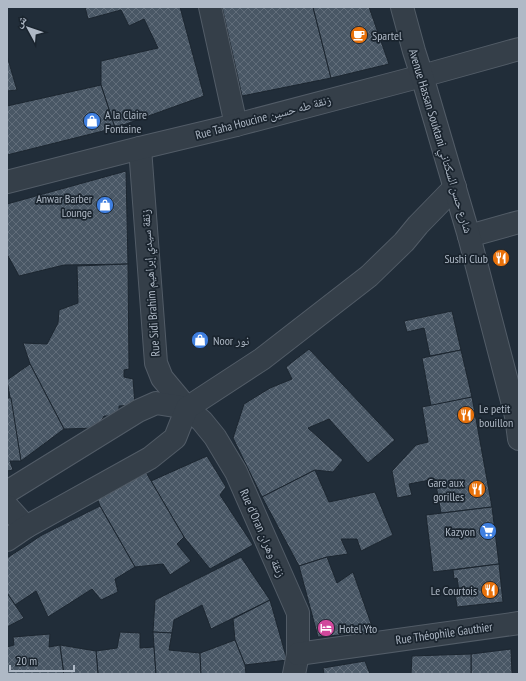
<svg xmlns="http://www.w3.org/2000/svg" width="526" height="681" font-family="'PT Sans Narrow','Noto Naskh Arabic',sans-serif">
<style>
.building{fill:url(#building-cross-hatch);stroke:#1c2630}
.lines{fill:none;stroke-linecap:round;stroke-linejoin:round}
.minor-casing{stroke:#525c67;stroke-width:24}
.tertiary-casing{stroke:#525c67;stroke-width:24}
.minor{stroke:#353f49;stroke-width:22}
.tertiary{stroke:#353f49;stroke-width:22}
.labels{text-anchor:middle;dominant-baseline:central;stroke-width:3.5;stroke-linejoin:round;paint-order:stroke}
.poi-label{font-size:12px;fill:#afb9c6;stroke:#1a242e;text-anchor:start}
.street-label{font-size:12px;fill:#afb9c6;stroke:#1a242e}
</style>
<defs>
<pattern id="building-cross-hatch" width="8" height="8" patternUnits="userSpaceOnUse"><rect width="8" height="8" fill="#495765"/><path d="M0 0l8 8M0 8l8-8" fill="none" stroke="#616d7a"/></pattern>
</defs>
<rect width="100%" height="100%" fill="#212d39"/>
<!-- building -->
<g class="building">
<polygon points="85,7 180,7 204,96 115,128 101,85 101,61 158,48 144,19 129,26 121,10 88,19"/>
<polygon points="222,7 313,7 331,78 242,96"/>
<polygon points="313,7 369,7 389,64 331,78"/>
<polygon points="7,56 17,90 7,91"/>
<polygon points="101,85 115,128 7,155 7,106"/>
<polygon points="126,171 128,264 64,265 19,276 7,254 7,204"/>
<polygon points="128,264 129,369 124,370 124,377 133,379 135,405 119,406 119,416 104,416 97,428 64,429 30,364 23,343 47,344 58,323 59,310 78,303 77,266"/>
<polygon points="452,311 461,350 430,356 424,328 407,332 404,321"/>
<polygon points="309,349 395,440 368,463 329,419 308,428 343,460 333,472 315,470 262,497 233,438 244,404 270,388 292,379 286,367"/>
<polygon points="461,350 472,397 431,406 422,358"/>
<polygon points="30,364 64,429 21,461 7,380"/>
<polygon points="472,397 492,507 441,513 435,479 409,484 412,495 397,498 392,471 416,445 428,442 422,407"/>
<polygon points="7,398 11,398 21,461 10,461 13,470 7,471"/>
<polygon points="207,456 226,487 220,495 253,545 210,569 184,537 151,481"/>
<polygon points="144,469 184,537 177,544 191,561 170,575 163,564 135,567 100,506 96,495"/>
<polygon points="315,470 329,502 375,492 393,535 361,551 357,539 341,539 348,554 327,557 299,566 262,497"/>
<polygon points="100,506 135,567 115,579 118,592 101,600 92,589 48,617 36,591 15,605 7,593 7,558 42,535"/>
<polygon points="492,507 499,564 433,572 426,515"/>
<polygon points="241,557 270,600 211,629 202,605 174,620 172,633 153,632 155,600"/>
<polygon points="327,557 337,583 353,572 374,632 318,637 299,566"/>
<polygon points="499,564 503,602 457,607 455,592 459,591 457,578 454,579 453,570"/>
<polygon points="7,593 24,618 7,627"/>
<polygon points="270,600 287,660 245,665 235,640 233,619"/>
<polygon points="120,632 140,633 140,648 154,647 156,674 98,674 96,651 117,648"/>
<polygon points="153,632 172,633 169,650 200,653 201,674 156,674"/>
<polygon points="50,634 49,647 60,645 64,674 7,674 7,647 14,645 13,637"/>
<polygon points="235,640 245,665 246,674 201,674 200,653"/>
<polygon points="60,645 96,651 98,674 64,674"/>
<polygon points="511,649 512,674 471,674 471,654"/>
<polygon points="471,654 471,674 411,674 412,656"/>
<polygon points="365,661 370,674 324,674 323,668"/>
</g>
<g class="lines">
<defs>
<g id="minor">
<polyline points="210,7 236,125"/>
<polyline points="140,148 156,363 162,378 187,408 202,421 215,437 236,472 298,613 298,654 294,674"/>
<polyline points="7,182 140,148 236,125 422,76 519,49"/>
<polyline points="469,236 519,222"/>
<polyline points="7,492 138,411 156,403 187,408"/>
<polyline points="7,506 26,527"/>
<polyline points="7,540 26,527 150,458 175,438 187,408 262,359 369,276 404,242 418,225 455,187"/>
<polyline points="298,654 519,623"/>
</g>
<polyline id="tertiary" points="402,7 414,51 422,76 469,236 516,416 519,439"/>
</defs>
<!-- minor casing -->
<use href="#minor" class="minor-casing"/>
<!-- tertiary casing -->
<use href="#tertiary" class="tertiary-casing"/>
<!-- minor -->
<use href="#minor" class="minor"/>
<!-- tertiary -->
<use href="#tertiary" class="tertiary"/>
</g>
<!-- icons -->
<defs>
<symbol id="cafe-disc" viewBox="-11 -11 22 22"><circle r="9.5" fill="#e8710a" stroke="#1a242e"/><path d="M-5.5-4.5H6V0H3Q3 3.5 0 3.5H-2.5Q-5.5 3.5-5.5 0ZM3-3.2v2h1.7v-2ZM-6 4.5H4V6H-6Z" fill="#fff"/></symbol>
<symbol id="shop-disc" viewBox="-11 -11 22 22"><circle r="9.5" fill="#3f7fe0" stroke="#1a242e"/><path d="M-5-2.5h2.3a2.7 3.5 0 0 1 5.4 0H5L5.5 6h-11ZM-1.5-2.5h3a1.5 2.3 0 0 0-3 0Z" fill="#fff"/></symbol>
<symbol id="restaurant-disc" viewBox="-11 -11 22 22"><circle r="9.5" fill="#e8710a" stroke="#1a242e"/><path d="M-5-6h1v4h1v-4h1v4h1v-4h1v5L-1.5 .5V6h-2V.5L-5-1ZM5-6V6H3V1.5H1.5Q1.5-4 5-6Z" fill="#fff"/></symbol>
<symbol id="supermarket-disc" viewBox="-11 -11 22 22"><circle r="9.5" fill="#3f7fe0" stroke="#1a242e"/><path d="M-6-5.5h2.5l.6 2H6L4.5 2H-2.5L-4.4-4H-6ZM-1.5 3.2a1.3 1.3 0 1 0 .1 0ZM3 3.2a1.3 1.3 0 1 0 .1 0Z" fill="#fff"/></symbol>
<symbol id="hotel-disc" viewBox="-11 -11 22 22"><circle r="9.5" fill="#d1479c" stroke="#1a242e"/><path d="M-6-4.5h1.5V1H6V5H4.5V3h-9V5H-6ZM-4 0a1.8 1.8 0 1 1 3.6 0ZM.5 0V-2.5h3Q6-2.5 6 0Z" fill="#fff"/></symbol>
</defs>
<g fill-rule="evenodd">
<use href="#cafe-disc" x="349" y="25" width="20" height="20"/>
<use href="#shop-disc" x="82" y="111" width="20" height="20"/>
<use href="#shop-disc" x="95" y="195" width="20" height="20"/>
<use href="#restaurant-disc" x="491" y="248" width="20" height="20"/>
<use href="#shop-disc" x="190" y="330" width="20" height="20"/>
<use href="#restaurant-disc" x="456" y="405" width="20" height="20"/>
<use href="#restaurant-disc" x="467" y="479" width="20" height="20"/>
<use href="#supermarket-disc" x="478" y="521" width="20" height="20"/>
<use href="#restaurant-disc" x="480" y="580" width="20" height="20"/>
<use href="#hotel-disc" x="316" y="618" width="20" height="20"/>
</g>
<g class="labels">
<!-- poi labels -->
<g class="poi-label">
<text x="372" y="35">Spartel</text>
<text x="105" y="114">A la Claire<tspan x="105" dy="14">Fontaine</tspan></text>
<text x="92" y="198" text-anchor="end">Anwar Barber<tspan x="92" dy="14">Lounge</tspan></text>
<text x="488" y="258" text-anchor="end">Sushi Club</text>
<text x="213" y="340">Noor نور</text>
<text x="479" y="408">Le petit<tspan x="479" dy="14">bouillon</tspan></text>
<text x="464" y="482" text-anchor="end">Gare aux<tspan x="464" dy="14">gorilles</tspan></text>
<text x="475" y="531" text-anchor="end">Kazyon</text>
<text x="477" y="590" text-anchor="end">Le Courtois</text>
<text x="339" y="628">Hotel Yto</text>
</g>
<!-- street labels -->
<g class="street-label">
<text transform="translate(263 117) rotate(-15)">Rue Taha Houcine زنقة طه حسين</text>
<text transform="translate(441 141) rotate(73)">Avenue Hassan Souktani شارع حسن السكتاني</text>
<text transform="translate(150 283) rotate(-94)">Rue Sidi Brahim زنقة سيدي إبراهيم</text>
<text transform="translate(263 533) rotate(66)">Rue d'Oran زنقة وهران</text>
<text transform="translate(444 633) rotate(-8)">Rue Théophile Gauthier</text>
</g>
</g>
<!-- border -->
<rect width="526" height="681" fill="none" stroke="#afb9c6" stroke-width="16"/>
<!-- north arrow -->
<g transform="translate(28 28) rotate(310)" stroke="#1a242e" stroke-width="3" paint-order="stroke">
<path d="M0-3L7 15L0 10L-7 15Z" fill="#afb9c6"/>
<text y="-6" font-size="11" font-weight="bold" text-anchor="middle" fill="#afb9c6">ش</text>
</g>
<!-- scale -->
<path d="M10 665v6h64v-6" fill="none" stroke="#afb9c6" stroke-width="2"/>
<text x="16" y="665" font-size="12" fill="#afb9c6" stroke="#1a242e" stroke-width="3" paint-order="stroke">20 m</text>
</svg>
